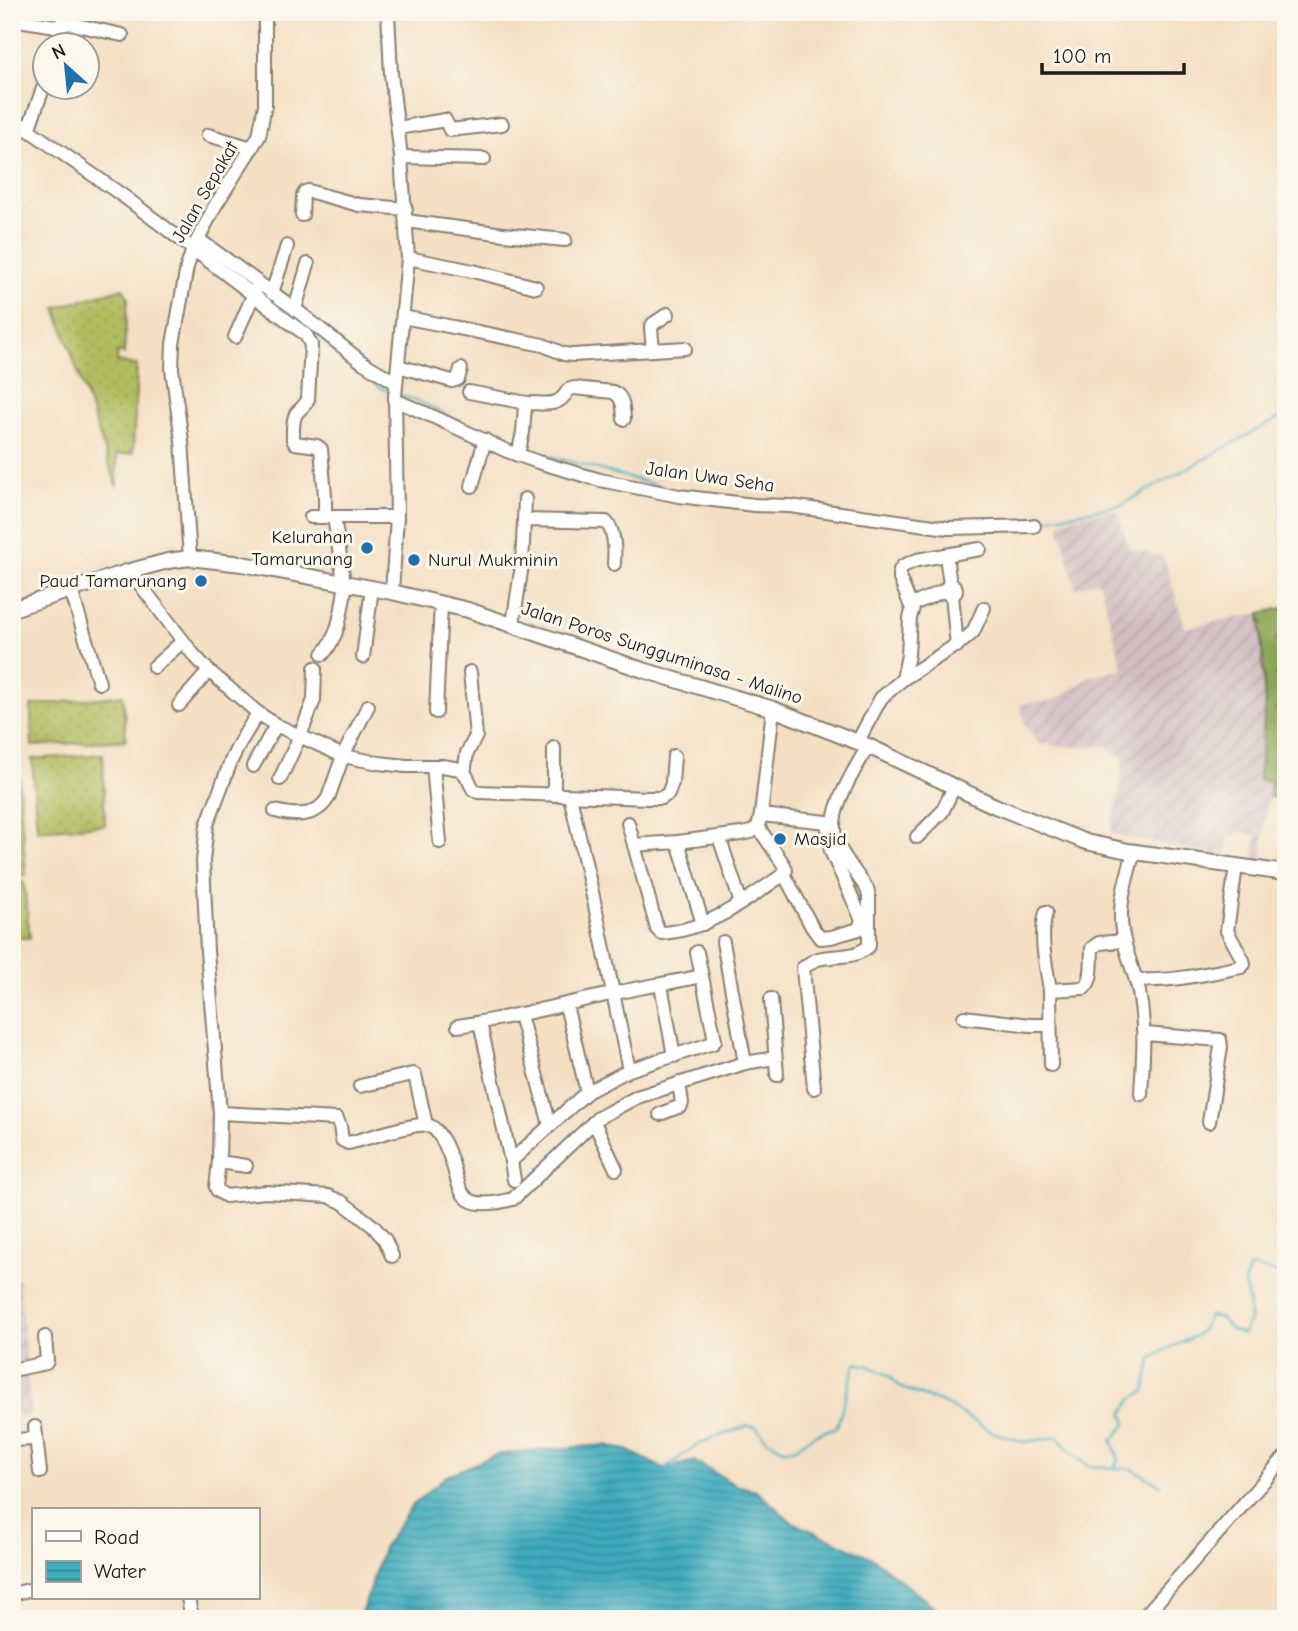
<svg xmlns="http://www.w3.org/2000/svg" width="1298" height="1631" font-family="'Comic Neue',sans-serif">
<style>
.industrial{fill:url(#industrial-furrows)}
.grass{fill:url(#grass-dots);stroke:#666c3d;stroke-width:2}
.forest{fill:url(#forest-firs);stroke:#546038;stroke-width:2}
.water{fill:url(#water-rules);stroke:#2e646e;stroke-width:2}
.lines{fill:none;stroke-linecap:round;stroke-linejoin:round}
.stream{stroke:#40acbf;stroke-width:2.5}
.minor-casing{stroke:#887e70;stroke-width:16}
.major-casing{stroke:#887e70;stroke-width:18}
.minor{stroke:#fff;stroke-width:12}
.major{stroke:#fff;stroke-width:14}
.poi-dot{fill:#1f6fb2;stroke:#fbf7ec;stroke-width:2.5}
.labels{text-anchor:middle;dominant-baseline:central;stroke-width:6;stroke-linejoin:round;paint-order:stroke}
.street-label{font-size:19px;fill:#1c1c1c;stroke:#fbf7ec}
.poi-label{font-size:19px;fill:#1c1c1c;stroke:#fbf7ec;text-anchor:end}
</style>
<defs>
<pattern id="industrial-furrows" width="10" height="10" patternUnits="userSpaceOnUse" patternTransform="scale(1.75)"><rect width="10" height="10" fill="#d2bec1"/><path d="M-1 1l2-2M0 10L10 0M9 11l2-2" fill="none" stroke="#b4a3a5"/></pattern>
<pattern id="grass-dots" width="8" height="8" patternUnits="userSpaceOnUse" patternTransform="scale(1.75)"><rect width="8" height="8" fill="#b0bc5e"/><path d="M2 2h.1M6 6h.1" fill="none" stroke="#97a151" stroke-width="1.8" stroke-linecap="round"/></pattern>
<pattern id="forest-firs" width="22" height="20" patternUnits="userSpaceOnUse" patternTransform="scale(1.75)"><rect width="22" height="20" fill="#8ca455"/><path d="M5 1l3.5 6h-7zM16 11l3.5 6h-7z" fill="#728546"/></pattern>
<pattern id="water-rules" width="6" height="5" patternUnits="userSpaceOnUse" patternTransform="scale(1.75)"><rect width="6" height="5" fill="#40acbf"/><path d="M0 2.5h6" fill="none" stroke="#358b9a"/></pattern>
</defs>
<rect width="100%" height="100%" fill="#fbf7ec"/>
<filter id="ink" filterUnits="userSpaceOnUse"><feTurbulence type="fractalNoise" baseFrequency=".0143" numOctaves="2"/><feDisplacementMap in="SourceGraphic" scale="14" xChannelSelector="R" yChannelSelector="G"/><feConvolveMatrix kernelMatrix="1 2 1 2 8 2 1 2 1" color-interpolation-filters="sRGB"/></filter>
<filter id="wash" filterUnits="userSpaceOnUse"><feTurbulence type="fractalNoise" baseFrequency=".00686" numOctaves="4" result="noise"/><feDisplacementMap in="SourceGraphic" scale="28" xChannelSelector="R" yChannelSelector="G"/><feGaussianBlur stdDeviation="1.57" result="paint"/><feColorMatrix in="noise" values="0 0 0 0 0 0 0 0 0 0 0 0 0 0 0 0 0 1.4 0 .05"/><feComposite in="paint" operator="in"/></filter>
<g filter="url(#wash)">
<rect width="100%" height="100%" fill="#f4dfc3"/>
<!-- industrial -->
<g class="industrial">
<polygon points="1113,510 1118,512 1129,548 1164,557 1185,628 1260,613 1265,708 1259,779 1271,781 1265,820 1262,861 1254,860 1256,835 1237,832 1238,837 1229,836 1226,857 1114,835 1111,829 1120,789 1123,758 1106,746 1072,747 1039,744 1025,724 1020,704 1051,701 1063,695 1091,676 1123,669 1100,584 1096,581 1076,589 1059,523 1074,517"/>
<polygon points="12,1279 19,1279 31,1415 12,1416"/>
</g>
<!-- grass -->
<g class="grass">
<polygon points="123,288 128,297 124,354 118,352 117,362 137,365 133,453 117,455 117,487 56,308"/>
<polygon points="123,695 126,740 32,746 31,706"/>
<polygon points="103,754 105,825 37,830 32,759"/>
<polygon points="17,756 26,875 12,876 12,757"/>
<polygon points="12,882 24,882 30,938 12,938"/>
</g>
<!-- forest -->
<polygon class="forest" points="1286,607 1286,799 1269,797 1271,781 1259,780 1265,708 1260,613"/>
<!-- water -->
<polygon class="water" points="606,1445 629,1451 664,1469 694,1461 736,1485 755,1490 792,1522 873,1558 949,1619 357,1619 364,1606 383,1548 412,1506 446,1476 495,1455 528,1451"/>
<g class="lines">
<!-- stream -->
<g class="stream">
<polyline points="311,333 381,388 390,391"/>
<polyline points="399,395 418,401 460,422"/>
<polyline points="524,449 663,487"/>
<polyline points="1034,521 1121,505 1286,414"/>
<path d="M 1114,1468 L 1119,1460 L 1112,1441 L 1127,1423 L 1123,1413 L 1133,1398 L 1145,1391 L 1151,1359 C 1157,1355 1164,1350 1171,1347 C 1193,1336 1197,1341 1209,1316 L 1221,1318 L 1230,1329 L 1243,1334 L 1249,1320 L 1249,1304 L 1244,1283 L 1250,1267 L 1276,1272 L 1286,1280"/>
<path d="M 664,1469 L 700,1443 L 747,1426 L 756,1427 L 767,1440 L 783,1449 L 795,1449 C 808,1438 819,1431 836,1428 C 844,1406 848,1384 856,1363 L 869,1366 L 888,1375 L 899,1387 L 945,1404 L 992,1432 L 1024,1442 L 1058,1437 L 1070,1452 L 1089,1466 L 1132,1469 L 1161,1485"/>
</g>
</g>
</g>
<g filter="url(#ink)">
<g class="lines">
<defs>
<g id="minor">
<polyline points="388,12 391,74 401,157 408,258 395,396 397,517 392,592"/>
<polyline points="12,19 62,27"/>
<polyline points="63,22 122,35"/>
<polyline points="56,46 65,12"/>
<path d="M 12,118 L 126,198 L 306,335 L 311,345 L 308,399 C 305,407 300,408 296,414 C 292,421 293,432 293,440 L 295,443 L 317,446 L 321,449 L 325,496 L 325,517"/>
<polyline points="398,128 445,120 450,130 502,124"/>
<polyline points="28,130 46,80"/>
<polyline points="208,135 252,148"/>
<polyline points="401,157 484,159"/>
<polyline points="302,215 303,196 305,192 308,191 359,205 406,209"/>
<polyline points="406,221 504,234 565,240"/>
<polyline points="198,239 295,309 362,362 395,382"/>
<polyline points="408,258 473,271 536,287"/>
<polyline points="272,293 287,246"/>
<polyline points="295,309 308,264"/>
<polyline points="403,317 543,345 564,354 573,355 685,348"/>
<polyline points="235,337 256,289"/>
<polyline points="653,350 651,328 653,324 668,314"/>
<polyline points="398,366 452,381 458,379 461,369"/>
<polyline points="469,392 527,403"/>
<polyline points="395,400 434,417 507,451 538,462 600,480 679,496 754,505 790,506 948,528 1034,526"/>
<path d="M 518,455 L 523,432 L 525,406 L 527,403 C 545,403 559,408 568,390 L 574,388 L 613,392 C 624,397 623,408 624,419"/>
<polyline points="472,486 485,440"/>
<polyline points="311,517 397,517"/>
<polyline points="334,517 344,582"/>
<path d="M 524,520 L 606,522 C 615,531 615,551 614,564"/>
<polyline points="946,555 950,585"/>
<polyline points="190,558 182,441 172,369 173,344 187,267 193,249 215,206 259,136 265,105 265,12"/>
<polyline points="130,571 193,654 209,671 258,713 276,725 343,756 379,763 406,766 442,766 460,769 466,775 473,789 478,792 650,798 661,798 668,794 672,783 674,756"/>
<circle cx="951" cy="590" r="5"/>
<polyline points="71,590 99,683"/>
<polyline points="952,595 957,646"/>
<polyline points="912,609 900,579 900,570 903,566 917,560 980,549"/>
<polyline points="513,624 522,565 525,499"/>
<path d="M 323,654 C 340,635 342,607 346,583"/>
<polyline points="363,657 372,588"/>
<polyline points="154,667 183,641"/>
<polyline points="903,679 964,640 973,632 984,608"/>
<polyline points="179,705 209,671"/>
<polyline points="436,712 441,603"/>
<polyline points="258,713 239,744 231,761 207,825 203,861 207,951 220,1113 219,1162 216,1187 218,1191 226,1196 266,1192 328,1196 342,1202 373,1226 385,1240 392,1256"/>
<polyline points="858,741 881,698 903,679 908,655 910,618 914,604 945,590"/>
<polyline points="253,766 276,725"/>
<polyline points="433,766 440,842"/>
<polyline points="464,773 467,753 476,736 470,672"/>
<polyline points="280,779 300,736 314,700 315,668"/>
<polyline points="554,795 554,748"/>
<polyline points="570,796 594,901 629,1070"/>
<path d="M 275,811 C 295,816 316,818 328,798 L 343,756 L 368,706"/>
<polyline points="761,815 827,822 831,851 862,920 859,929 831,937 820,938 812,927 784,874"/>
<path d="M 628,823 L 657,929 L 661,933 C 707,931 748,899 784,874 L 786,870 L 784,865 L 758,827"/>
<polyline points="719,837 741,903"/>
<polyline points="917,837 942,812 954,787"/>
<polyline points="678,842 703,924"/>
<polyline points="634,845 678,842 741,834 751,832 758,827 761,815 773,709"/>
<path d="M 1134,851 C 1129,872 1121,893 1121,914 C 1120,941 1133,966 1139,992 C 1146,1028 1143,1058 1141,1094"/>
<path d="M 1046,912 C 1039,938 1046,964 1050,990"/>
<polyline points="723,942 745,1063"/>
<path d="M 1136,980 C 1171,982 1206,974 1241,967 L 1244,964 L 1243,960 L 1227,931 L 1236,866"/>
<polyline points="661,985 674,1056"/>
<polyline points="771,999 777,1075"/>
<polyline points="566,1005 587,1092"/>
<polyline points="520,1015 550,1125"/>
<polyline points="964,1017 1030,1025 1049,1025"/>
<polyline points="480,1023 511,1161 514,1180"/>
<path d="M 458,1026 C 510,1018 560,1005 611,994 C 641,987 671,983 701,976"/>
<polyline points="1145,1034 1220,1040 1221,1047 1209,1122"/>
<path d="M 1051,1065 L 1050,990 L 1084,988 C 1094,980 1091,960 1092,948 L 1099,943 L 1124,941"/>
<polyline points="360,1086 413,1074 415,1075 426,1125"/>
<path d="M 814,1088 L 803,968 C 808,965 813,960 818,959 C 836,954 853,960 869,946 L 869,896 L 867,889 C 857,874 844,859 837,843 C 824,814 855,770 868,746"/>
<path d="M 220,1113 L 337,1119 L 340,1126 L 342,1140 L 348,1143 C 362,1140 417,1122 427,1125 C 435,1127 438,1133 442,1139 C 466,1178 445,1217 513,1199 L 598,1118 L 637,1097 L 745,1063 L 775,1058"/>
<polyline points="660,1114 681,1106 682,1103 679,1083"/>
<polyline points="594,1122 616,1169"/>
<polyline points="511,1161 587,1092 629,1070 713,1043 715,1040 697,952"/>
<polyline points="219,1162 246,1166"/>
<polyline points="12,1370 46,1363 47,1361 45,1337"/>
<polyline points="35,1427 40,1472"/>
<polyline points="12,1440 35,1439"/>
<polyline points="12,1594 33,1589"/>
<polyline points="188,1598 192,1619"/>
<polyline points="1142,1619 1286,1456"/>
</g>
<polyline id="major" points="12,609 130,571 168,561 190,558 242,564 392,592 468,610 643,670 773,709 868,746 995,806 1086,842 1128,851 1286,873"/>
</defs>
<!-- minor casing -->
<use href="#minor" class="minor-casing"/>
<!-- major casing -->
<use href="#major" class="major-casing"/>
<!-- minor -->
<use href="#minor" class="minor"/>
<!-- major -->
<use href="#major" class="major"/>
</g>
</g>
<!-- markers -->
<g class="poi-dot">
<circle cx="367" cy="548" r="7"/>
<circle cx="414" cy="560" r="7"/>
<circle cx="201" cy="581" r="7"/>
<circle cx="780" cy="839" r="7"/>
</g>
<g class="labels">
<!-- street labels -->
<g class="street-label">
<text transform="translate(205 192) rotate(-60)">Jalan Sepakat</text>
<text transform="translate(710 477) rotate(8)">Jalan Uwa Seha</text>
<text transform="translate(662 653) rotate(18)">Jalan Poros Sungguminasa - Malino</text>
</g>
<!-- poi labels -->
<g class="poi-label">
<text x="353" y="537">Kelurahan<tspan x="353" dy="22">Tamarunang</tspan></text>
<text x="428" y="560" text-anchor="start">Nurul Mukminin</text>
<text x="187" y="581">Paud Tamarunang</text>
<text x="794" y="839" text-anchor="start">Masjid</text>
</g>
</g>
<!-- margin -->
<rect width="1298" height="1631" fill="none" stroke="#fbf7ec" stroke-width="42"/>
<!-- legend -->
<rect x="32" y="1508" width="228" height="91" fill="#fbf7ec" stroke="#a29f99" stroke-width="2"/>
<rect x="46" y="1531" width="35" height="10" fill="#ffffff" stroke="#a29f99" stroke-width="2"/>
<text x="94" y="1544" font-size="21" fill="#1c1c1c">Road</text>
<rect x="46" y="1561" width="35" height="21" fill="url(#water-rules)" stroke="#a29f99" stroke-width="2"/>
<text x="94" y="1578" font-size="21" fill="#1c1c1c">Water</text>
<!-- north arrow -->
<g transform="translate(66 66) rotate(333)"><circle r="33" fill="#fbf7ec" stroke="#a29f99" stroke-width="2"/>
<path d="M0-5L12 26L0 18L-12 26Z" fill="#1f6fb2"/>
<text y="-10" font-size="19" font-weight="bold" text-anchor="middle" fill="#1c1c1c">N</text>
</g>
<!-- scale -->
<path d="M1042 63v10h142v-10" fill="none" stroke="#1c1c1c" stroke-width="3.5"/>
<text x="1053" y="63" font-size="21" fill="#1c1c1c" stroke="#fbf7ec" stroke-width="5" paint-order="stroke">100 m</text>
</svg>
